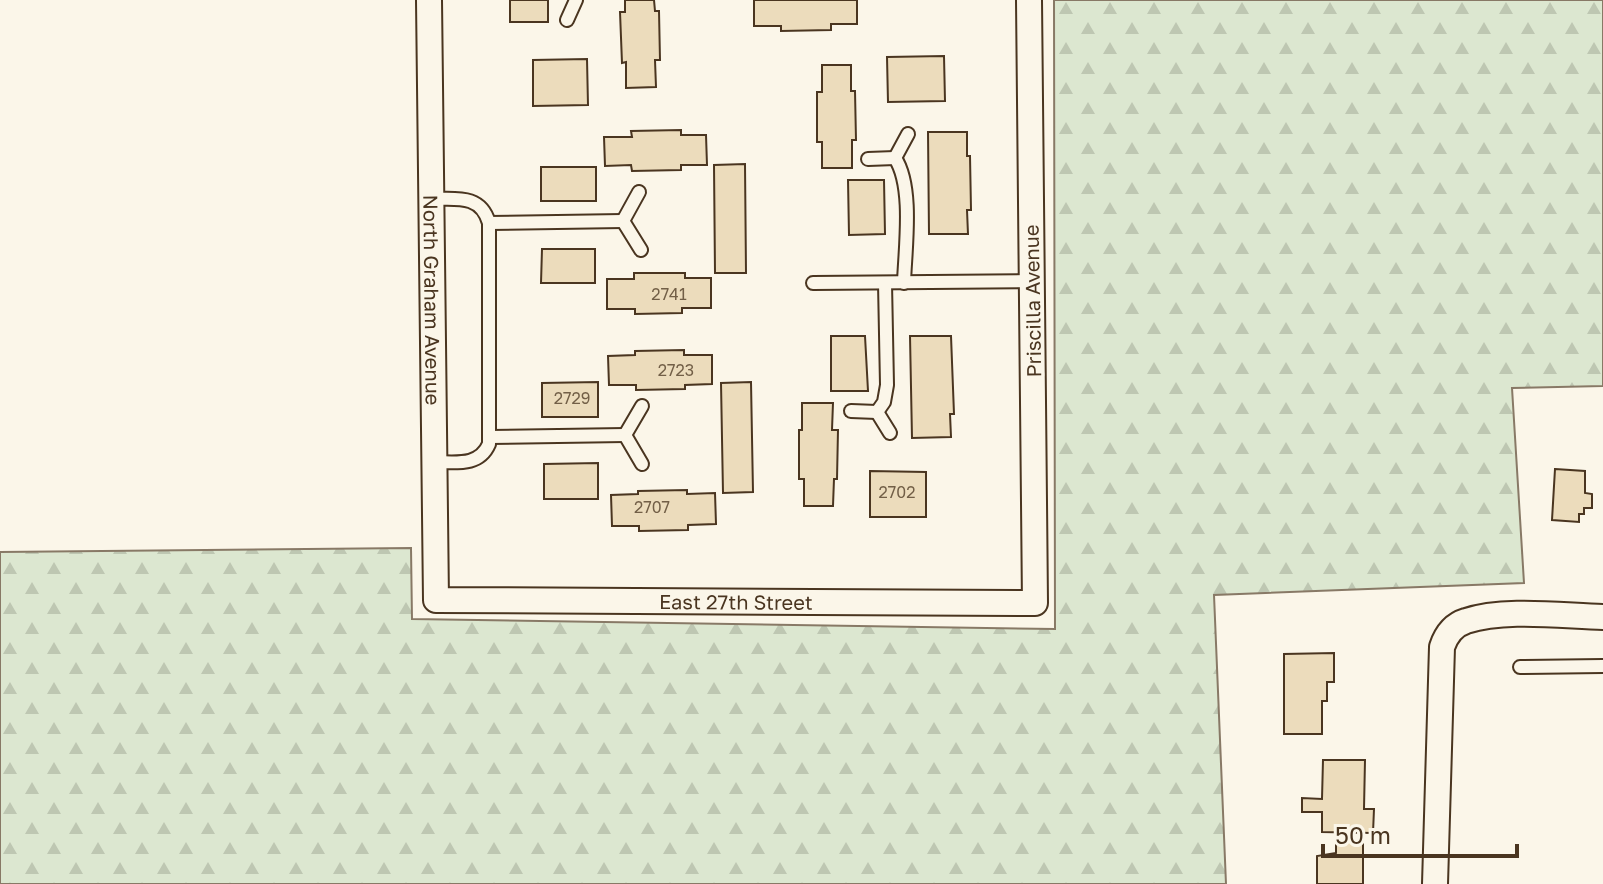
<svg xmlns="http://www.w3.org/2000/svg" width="1603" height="884" font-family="'Golos Text',sans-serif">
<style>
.forest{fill:url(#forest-firs);stroke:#887966;stroke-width:2}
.building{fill:#ecdcbc;stroke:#4a3520;stroke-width:2}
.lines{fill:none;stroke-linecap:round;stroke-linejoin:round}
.lane-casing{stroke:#4a3520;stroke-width:16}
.street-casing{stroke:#4a3520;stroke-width:28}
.lane{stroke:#fbf6e9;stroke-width:12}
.street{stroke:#fbf6e9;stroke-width:24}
.labels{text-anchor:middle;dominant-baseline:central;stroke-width:6;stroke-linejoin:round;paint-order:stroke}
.number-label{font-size:16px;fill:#725f47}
.street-label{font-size:20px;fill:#4a3520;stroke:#fbf6e9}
</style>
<defs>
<pattern id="forest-firs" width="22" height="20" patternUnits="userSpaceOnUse" patternTransform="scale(2)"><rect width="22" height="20" fill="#dce7d0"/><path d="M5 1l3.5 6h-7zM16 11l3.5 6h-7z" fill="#bec7b2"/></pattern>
</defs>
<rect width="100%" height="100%" fill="#fbf6e9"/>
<!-- forest -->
<polygon class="forest" points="1054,0 1603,0 1603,386 1512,388 1524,583 1214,595 1226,884 0,884 0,552 411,548 412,619 1055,629"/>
<!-- building -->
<g class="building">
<rect x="510" y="0" width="38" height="22"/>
<polygon points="625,0 654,0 655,11 659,11 660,60 655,60 656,87 626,88 626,62 622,63 620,12 625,12"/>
<polygon points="754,0 857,0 857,24 831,24 831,30 781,31 781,26 754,26"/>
<polygon points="944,56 945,101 888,102 887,57"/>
<polygon points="587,59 588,105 533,106 533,60"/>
<polygon points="822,65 851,65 851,91 855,91 856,140 852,140 852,168 822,168 822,142 817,142 817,92 822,92"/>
<polygon points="681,130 681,135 706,135 707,165 681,165 681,170 632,171 631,165 605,166 604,137 632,137 631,131"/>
<polygon points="928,132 967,132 967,156 970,156 971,210 967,210 968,234 929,234"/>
<polygon points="745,164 746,273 715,273 714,165"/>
<rect x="541" y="167" width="55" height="34"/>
<polygon points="848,180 884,180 885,234 849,235"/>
<polygon points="542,249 595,249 595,283 541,283"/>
<polygon points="634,273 685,273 685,278 711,278 711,308 682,308 682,313 635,314 635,309 607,309 607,279 634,279"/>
<polygon points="831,336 865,336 868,391 831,391"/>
<polygon points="910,336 951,336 954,414 950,414 951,437 912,438"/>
<polygon points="684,350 684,355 712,355 712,384 685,385 685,389 636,390 636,385 609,385 608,356 635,355 635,351"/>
<polygon points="598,382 598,417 542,417 542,383"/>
<polygon points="751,382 753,492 723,493 721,383"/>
<polygon points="802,403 833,403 832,430 838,430 837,479 834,479 833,506 804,506 804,479 799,479 799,430 802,430"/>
<polygon points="598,463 598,499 544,499 544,464"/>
<polygon points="1555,469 1585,471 1585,493 1592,494 1592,508 1584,508 1584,514 1579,514 1579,522 1552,520"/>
<polygon points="870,471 926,472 926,517 870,517"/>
<polygon points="687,490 687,494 715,493 716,524 688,525 688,530 639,531 639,526 612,526 611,495 638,494 638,491"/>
<polygon points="1334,653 1334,682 1327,682 1327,701 1322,701 1322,734 1284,734 1284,654"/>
<polygon points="1323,760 1365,760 1364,809 1374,809 1373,833 1322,832 1322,812 1302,812 1302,798 1322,799"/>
<polygon points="1336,840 1363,840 1363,884 1317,884 1317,856 1336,853"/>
</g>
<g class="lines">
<defs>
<g id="lane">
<polyline points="567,20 576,0"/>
<path d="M 895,158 C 914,187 905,249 904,283"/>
<polyline points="895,158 908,134"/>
<polyline points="868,159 895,158"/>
<path d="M 431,199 C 456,199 481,194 489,223 L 489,444 C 479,467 455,462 434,462"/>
<polyline points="623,221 641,250"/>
<polyline points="623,221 639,192"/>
<polyline points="489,223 623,221"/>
<polyline points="813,283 1032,281"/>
<polyline points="851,411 877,412"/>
<polyline points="877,412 884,402 887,385 885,283"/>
<polyline points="877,412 890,433"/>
<polyline points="625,435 642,406"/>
<polyline points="625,435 642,464"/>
<polyline points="490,437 625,435"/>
<polyline points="1520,667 1603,666"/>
</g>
<g id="street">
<path id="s1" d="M 429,0 L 436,600 L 1035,603 L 1029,0"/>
<path d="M 1435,884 L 1442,647 C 1446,635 1453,625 1466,621 C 1504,608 1563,616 1603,617"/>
</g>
</defs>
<!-- lane casing -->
<use href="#lane" class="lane-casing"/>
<!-- street casing -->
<use href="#street" class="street-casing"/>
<!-- lane -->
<use href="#lane" class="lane"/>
<!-- street -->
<use href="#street" class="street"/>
</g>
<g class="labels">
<!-- number labels -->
<g class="number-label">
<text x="669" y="294">2741</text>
<text x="676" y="370">2723</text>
<text x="572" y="398">2729</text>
<text x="897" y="492">2702</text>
<text x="652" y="507">2707</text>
</g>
<!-- street labels -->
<g class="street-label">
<text stroke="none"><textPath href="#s1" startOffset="300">North Graham Avenue</textPath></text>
<text transform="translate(1032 301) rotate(-91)">Priscilla Avenue</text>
<text stroke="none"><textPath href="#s1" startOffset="900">East 27th Street</textPath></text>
</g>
</g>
<!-- scale -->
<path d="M1323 844v12h194v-12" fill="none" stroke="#4a3520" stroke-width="4"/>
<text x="1335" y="844" font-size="24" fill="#4a3520" stroke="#fbf6e9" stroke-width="6" paint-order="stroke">50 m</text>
</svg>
